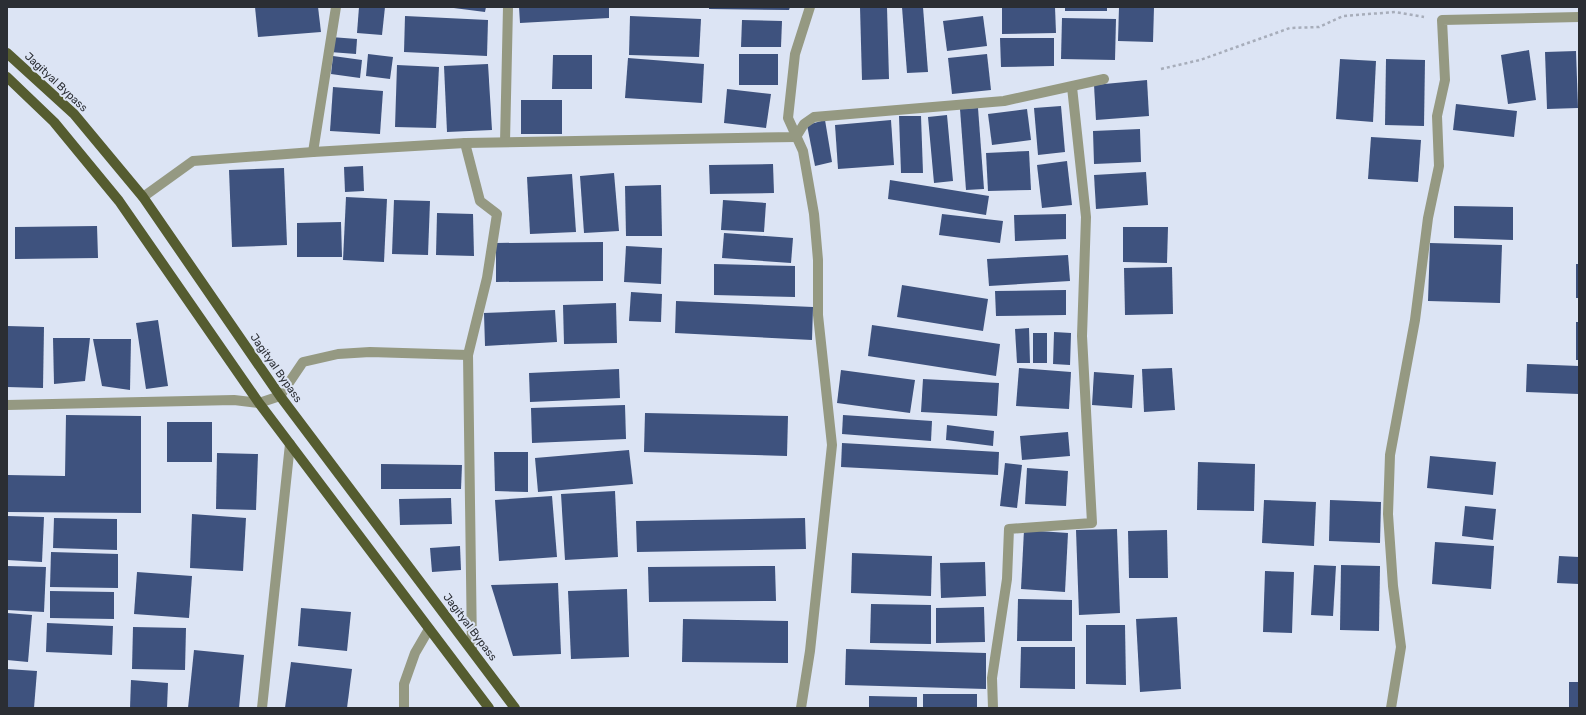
<svg xmlns="http://www.w3.org/2000/svg" width="1586" height="715" font-family="Rubik,sans-serif">
<style>
.building{fill:#3e527e}
.lines{fill:none;stroke-linecap:round;stroke-linejoin:round}
.path{stroke:#a7adba;stroke-width:2.5;stroke-dasharray:3 3;stroke-linecap:butt}
.minor{stroke:#959982;stroke-width:10}
.major{stroke:#555c30;stroke-width:10}
.labels{text-anchor:middle;dominant-baseline:central;stroke-width:4;stroke-linejoin:round;paint-order:stroke}
.street-label{font-size:11px;fill:#2b2e34;stroke:#dce4f4}
</style>
<rect width="100%" height="100%" fill="#dce4f4"/>
<!-- building -->
<g class="building">
<polygon points="255,7 318,7 321,32 258,37"/>
<polygon points="359,7 385,7 382,35 357,33"/>
<polygon points="446,7 486,7 485,12"/>
<polygon points="519,7 609,7 609,18 520,23"/>
<polygon points="709,7 790,7 789,10 709,9"/>
<polygon points="860,7 887,7 889,79 862,80"/>
<polygon points="902,7 923,7 928,72 907,73"/>
<polygon points="1002,7 1055,7 1056,33 1002,34"/>
<rect x="1065" y="7" width="42" height="4"/>
<polygon points="1119,7 1154,7 1153,42 1118,41"/>
<polygon points="405,16 488,20 487,56 404,52"/>
<polygon points="630,16 701,19 699,57 629,55"/>
<polygon points="983,16 987,46 947,51 943,21"/>
<polygon points="1062,18 1116,19 1115,60 1061,59"/>
<polygon points="742,20 782,21 781,47 741,47"/>
<polygon points="331,37 357,39 356,54 330,52"/>
<polygon points="1000,38 1054,38 1054,66 1001,67"/>
<polygon points="1529,50 1536,100 1508,104 1501,55"/>
<polygon points="1576,51 1578,108 1547,109 1545,52"/>
<polygon points="368,54 393,57 390,79 366,76"/>
<rect x="739" y="54" width="39" height="31"/>
<polygon points="987,54 991,90 952,94 948,58"/>
<polygon points="553,55 592,55 592,89 552,89"/>
<polygon points="333,56 362,60 360,78 331,74"/>
<polygon points="628,58 704,64 702,103 625,98"/>
<polygon points="1340,59 1376,61 1373,122 1336,119"/>
<polygon points="1386,59 1425,60 1424,126 1385,125"/>
<polygon points="488,64 492,130 447,132 444,66"/>
<polygon points="397,65 439,67 436,128 395,127"/>
<polygon points="1147,80 1149,116 1096,120 1094,85"/>
<polygon points="333,87 383,91 380,134 330,131"/>
<polygon points="727,89 771,94 766,128 724,123"/>
<rect x="521" y="100" width="41" height="34"/>
<polygon points="1456,104 1517,111 1514,137 1453,130"/>
<polygon points="1061,106 1065,152 1038,155 1034,108"/>
<polygon points="978,108 984,189 966,190 960,109"/>
<polygon points="1027,109 1031,140 992,145 988,114"/>
<polygon points="947,115 953,181 934,183 928,117"/>
<polygon points="899,116 921,116 923,173 901,173"/>
<polygon points="825,120 832,162 815,166 807,125"/>
<polygon points="891,120 894,165 838,169 835,125"/>
<polygon points="1140,129 1141,162 1094,164 1093,131"/>
<polygon points="1371,137 1421,140 1418,182 1368,179"/>
<polygon points="1029,151 1031,190 988,191 986,153"/>
<polygon points="1067,161 1072,205 1042,208 1037,165"/>
<polygon points="773,164 774,193 710,194 709,165"/>
<polygon points="363,166 364,191 345,192 344,167"/>
<polygon points="284,168 287,245 232,247 229,170"/>
<polygon points="1146,172 1148,205 1096,209 1094,175"/>
<polygon points="614,173 619,231 584,233 580,176"/>
<polygon points="572,174 576,232 530,234 527,177"/>
<polygon points="890,180 989,196 986,215 888,199"/>
<polygon points="661,185 662,236 626,236 625,186"/>
<polygon points="346,197 387,199 384,262 343,260"/>
<polygon points="394,200 430,201 428,255 392,254"/>
<polygon points="723,200 766,203 764,232 721,230"/>
<polygon points="1454,206 1513,207 1513,240 1454,238"/>
<polygon points="437,213 473,214 474,256 436,255"/>
<polygon points="942,214 1003,221 1000,243 939,235"/>
<polygon points="1066,214 1066,239 1015,241 1014,215"/>
<polygon points="341,222 342,257 297,257 297,223"/>
<polygon points="97,226 98,258 15,259 15,227"/>
<polygon points="1123,227 1168,227 1167,263 1123,262"/>
<polygon points="724,233 793,238 791,263 722,258"/>
<polygon points="603,242 603,281 496,282 496,243"/>
<polygon points="1430,243 1502,245 1500,303 1428,301"/>
<polygon points="626,246 662,248 661,284 624,282"/>
<polygon points="1068,255 1070,281 989,286 987,259"/>
<polygon points="714,264 795,266 795,297 714,295"/>
<rect x="1576" y="264" width="3" height="34"/>
<polygon points="1172,267 1173,314 1125,315 1124,268"/>
<polygon points="902,285 988,299 983,331 897,317"/>
<polygon points="1066,290 1066,315 996,316 995,291"/>
<polygon points="631,292 662,294 661,322 629,321"/>
<polygon points="676,301 813,307 812,340 675,333"/>
<polygon points="616,303 617,343 564,344 563,305"/>
<polygon points="555,310 557,342 485,346 484,313"/>
<polygon points="158,320 168,386 146,389 136,323"/>
<rect x="1576" y="322" width="3" height="38"/>
<polygon points="872,325 1000,344 996,376 868,356"/>
<polygon points="7,326 44,327 43,388 7,387"/>
<polygon points="1029,328 1030,363 1017,363 1015,329"/>
<polygon points="1054,332 1071,333 1070,365 1053,364"/>
<rect x="1033" y="333" width="14" height="30"/>
<polygon points="53,338 90,338 85,381 54,384"/>
<polygon points="93,339 131,339 130,390 102,386"/>
<polygon points="1527,364 1579,366 1579,394 1526,392"/>
<polygon points="1019,368 1071,372 1069,409 1016,406"/>
<polygon points="1172,368 1175,410 1144,412 1142,369"/>
<polygon points="619,369 620,398 530,402 529,373"/>
<polygon points="841,370 915,380 910,413 837,403"/>
<polygon points="1094,372 1134,375 1132,408 1092,405"/>
<polygon points="923,379 999,383 997,416 921,412"/>
<polygon points="625,405 626,439 532,443 531,408"/>
<polygon points="645,413 788,416 787,456 644,452"/>
<polygon points="66,415 141,416 141,513 7,512 7,475 65,476"/>
<polygon points="843,415 932,421 931,441 842,434"/>
<rect x="167" y="422" width="45" height="40"/>
<polygon points="947,425 994,431 993,446 946,440"/>
<polygon points="1068,432 1070,456 1022,460 1020,436"/>
<polygon points="842,443 999,452 998,475 841,467"/>
<polygon points="629,450 633,484 538,492 535,458"/>
<polygon points="494,452 528,452 528,492 495,491"/>
<polygon points="217,453 258,454 256,510 216,509"/>
<polygon points="1430,456 1496,462 1493,495 1427,488"/>
<polygon points="1198,462 1255,464 1254,511 1197,510"/>
<polygon points="1005,463 1022,465 1017,508 1000,506"/>
<polygon points="381,464 462,465 461,489 381,489"/>
<polygon points="1027,468 1068,471 1066,506 1025,504"/>
<polygon points="615,491 618,557 565,560 561,494"/>
<polygon points="552,496 557,557 499,561 495,500"/>
<polygon points="451,498 452,524 400,525 399,499"/>
<polygon points="1264,500 1316,502 1314,546 1262,543"/>
<polygon points="1330,500 1381,502 1380,543 1329,541"/>
<polygon points="1465,506 1496,509 1493,540 1462,536"/>
<polygon points="192,514 246,518 243,571 190,568"/>
<polygon points="7,516 44,517 42,562 7,560"/>
<polygon points="54,518 117,519 117,550 53,548"/>
<polygon points="805,518 806,549 637,552 636,521"/>
<polygon points="1117,529 1120,613 1079,615 1076,530"/>
<polygon points="1024,530 1068,533 1065,592 1021,589"/>
<polygon points="1167,530 1168,578 1129,578 1128,531"/>
<polygon points="1435,542 1494,546 1491,589 1432,584"/>
<polygon points="460,546 461,570 432,572 430,548"/>
<polygon points="51,552 118,554 118,588 50,587"/>
<polygon points="852,553 932,556 931,596 851,593"/>
<polygon points="1559,556 1579,557 1579,584 1557,583"/>
<polygon points="985,562 986,596 941,598 940,563"/>
<polygon points="1314,565 1336,566 1333,616 1311,615"/>
<polygon points="1341,565 1380,566 1379,631 1340,630"/>
<polygon points="7,566 46,567 44,612 7,610"/>
<polygon points="775,566 776,601 649,602 648,567"/>
<polygon points="1265,571 1294,572 1292,633 1263,632"/>
<polygon points="137,572 192,576 189,618 134,614"/>
<polygon points="558,583 561,654 513,656 491,585"/>
<polygon points="627,589 629,657 571,659 568,591"/>
<polygon points="50,591 114,592 114,619 50,618"/>
<polygon points="1018,599 1072,600 1072,641 1017,641"/>
<polygon points="871,604 931,605 931,644 870,643"/>
<polygon points="984,607 985,642 936,643 936,608"/>
<polygon points="301,608 351,612 347,651 298,646"/>
<polygon points="7,613 32,615 28,662 7,660"/>
<polygon points="1177,617 1181,689 1140,692 1136,619"/>
<polygon points="683,619 788,621 788,663 682,662"/>
<polygon points="47,623 113,626 112,655 46,652"/>
<polygon points="1086,625 1125,625 1126,685 1086,684"/>
<polygon points="133,627 186,628 185,670 132,669"/>
<polygon points="1021,647 1075,647 1075,689 1020,688"/>
<polygon points="846,649 986,653 986,689 845,685"/>
<polygon points="194,650 244,655 239,708 188,708"/>
<polygon points="291,662 352,669 347,708 285,708"/>
<polygon points="7,669 37,671 34,708 7,708"/>
<polygon points="131,680 168,683 167,708 130,708"/>
<rect x="1569" y="682" width="10" height="26"/>
<rect x="923" y="694" width="54" height="14"/>
<polygon points="869,696 917,697 917,708 869,708"/>
</g>
<g class="lines">
<!-- path -->
<polyline class="path" points="1161,69 1200,60 1290,28 1319,27 1343,16 1395,12 1424,17"/>
<!-- minor -->
<g class="minor">
<polyline points="505,142 508,7"/>
<polyline points="465,143 480,201 497,214 487,278 468,355 472,649"/>
<polyline points="313,152 336,7"/>
<polyline points="143,197 193,161 313,152 465,143 796,137 804,124 814,117 1004,101 1104,79"/>
<polyline points="7,405 234,400 259,403 280,396 303,362 338,354 370,352 468,355"/>
<polyline points="262,708 290,444"/>
<polyline points="404,708 404,684 415,653 429,629"/>
<polyline points="801,708 810,651 832,445 818,315 818,260 814,214 803,151 788,118 795,54 810,7"/>
<polyline points="993,708 992,678 1007,579 1009,529 1092,523 1082,336 1086,217 1072,87"/>
<polyline points="1391,708 1401,647 1393,586 1388,514 1390,455 1415,320 1428,218 1439,166 1437,116 1445,80 1442,20 1579,17"/>
</g>
<!-- major -->
<g class="major">
<polyline points="7,53 74,114 143,197 280,396 515,708"/>
<polyline points="7,77 54,122 119,201 259,403 489,708"/>
</g>
</g>
<g class="labels">
<!-- street labels -->
<g class="street-label">
<text transform="translate(56 82) rotate(43)">Jagityal Bypass</text>
<text transform="translate(276 368) rotate(55)">Jagityal Bypass</text>
<text transform="translate(470 627) rotate(53)">Jagityal Bypass</text>
</g>
</g>
<!-- border -->
<rect width="1586" height="715" fill="none" stroke="#2b2e34" stroke-width="16"/>
</svg>
